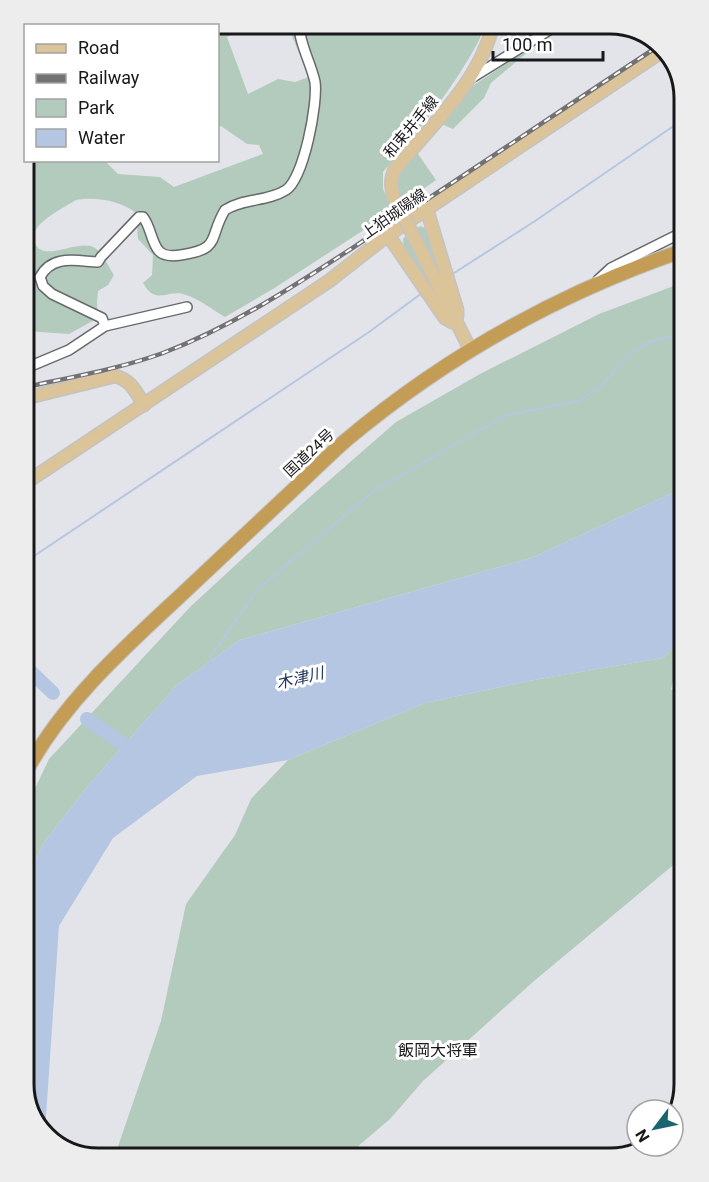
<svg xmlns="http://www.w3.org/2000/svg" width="709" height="1182" font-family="Roboto,'Noto Sans JP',sans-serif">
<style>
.green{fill:#b3cbbc}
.water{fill:#b5c6e2}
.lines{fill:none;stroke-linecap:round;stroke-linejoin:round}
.stream{stroke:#b5c6e2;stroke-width:2}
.river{stroke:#b5c6e2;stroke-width:14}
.minor-casing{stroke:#68696d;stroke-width:12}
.major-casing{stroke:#c3c3c3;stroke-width:15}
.highway-casing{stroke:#c3c3c3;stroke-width:16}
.minor{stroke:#fff;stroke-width:9}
.major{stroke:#dbc499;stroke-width:12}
.highway{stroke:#c39d55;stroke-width:14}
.rail-casing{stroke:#727275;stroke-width:4.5}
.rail{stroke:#fff;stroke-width:2;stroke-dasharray:7;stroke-linecap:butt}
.major-bridge-casing{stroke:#c3c3c3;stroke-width:15;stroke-linecap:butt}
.major-bridge{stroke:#dbc499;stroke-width:12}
.labels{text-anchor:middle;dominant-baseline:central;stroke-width:6;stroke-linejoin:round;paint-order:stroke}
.street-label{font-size:15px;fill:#18181a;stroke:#fff}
.water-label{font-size:16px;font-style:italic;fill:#21375e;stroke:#fff}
.neighbourhood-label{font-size:16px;fill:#18181a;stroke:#fff}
.rim{fill:none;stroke:#18181a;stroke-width:3}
</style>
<rect width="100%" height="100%" fill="#e3e4e9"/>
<!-- green -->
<g class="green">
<path d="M 164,24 L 260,24 L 227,37 L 248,94 L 278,79 L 295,82 L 309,77 L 287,24 L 484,24 C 482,37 476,46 469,58 C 445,99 414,136 383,172 L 383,189 L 393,211 L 273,289 L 225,317 C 213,310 199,299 186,295 C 167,288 157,307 143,283 L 152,275 L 153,255 L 138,239 L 136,213 C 122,201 95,196 76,200 C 65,207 30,224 34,239 C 39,267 78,237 95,248 C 103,253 109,268 114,275 L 108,285 L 98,291 L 97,302 L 98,318 L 69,334 L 26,331 L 24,94 L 25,91 L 26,160 L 105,161 L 118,174 L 160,177 L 174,187 L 263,154 L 259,145 L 247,144 L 221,126 L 218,127 L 218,26 Z"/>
<polygon points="542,40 491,83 484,98 453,129 439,123 471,87"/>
<path d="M 416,151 L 436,180 L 404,203 C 391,172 397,176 416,151 Z"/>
<polygon points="420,226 428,229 443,285 416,229"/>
<polygon points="408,233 446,311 404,251 403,239"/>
<polygon points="679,284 681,489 531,558 240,640 177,685 87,787 43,844 30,873 29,801 49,759 191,606 302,504 396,422 480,374 599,314"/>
<polygon points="681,641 671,690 682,687 683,857 534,981 423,1081 390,1119 349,1154 114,1158 161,1021 186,904 235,835 251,799 288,760 425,703 539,679 663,658"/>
</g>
<!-- water -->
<polygon class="water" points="681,489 682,640 663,658 539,679 425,703 288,760 197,776 113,838 59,926 45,1131 32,1116 30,873 43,844 87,787 177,685 240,640 531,558"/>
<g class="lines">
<!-- stream -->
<g class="stream">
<polyline points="451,275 535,221 678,123"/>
<polyline points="28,560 369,332 422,293"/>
<polyline points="210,664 209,659 257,590 375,490 507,415 579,401 602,386 620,363 637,349 652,341 679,334"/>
</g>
<!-- river -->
<g class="river">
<polyline points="28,669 53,693"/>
<polyline points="87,719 139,755"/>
</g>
<defs>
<g id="minor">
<polyline points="470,79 559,24"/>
<polyline points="598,280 611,268 679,234"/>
<path d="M 105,326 L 102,318 L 52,294 L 43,286 L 40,277 C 52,254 76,261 98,262 L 101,257 L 139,217 L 143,217 C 151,227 151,242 159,251 C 164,257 174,256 181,255 C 222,249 208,238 225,210 C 243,198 267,202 286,190 C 304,178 318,103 315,82 C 311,63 299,43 299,24"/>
<polyline points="26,368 69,350 105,326 187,307"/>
</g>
<g id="major">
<path d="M 394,197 C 391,187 390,179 395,169 C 431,126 481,80 493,24"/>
<polyline points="427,210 457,310 457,316"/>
<polyline points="411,231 470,349"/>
<polyline points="388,235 445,318 452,322"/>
<path d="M 26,398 L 115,376 C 131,380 136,392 144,405"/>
<polyline points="27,482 329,281 388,235 664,50"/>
</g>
<path id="highway" d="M 29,766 C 70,693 136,638 196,581 C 229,550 262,519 295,488 C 312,472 328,456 345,441 C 446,356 555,295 679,252"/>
</defs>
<!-- minor casing -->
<use href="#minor" class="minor-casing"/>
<!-- major casing -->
<use href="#major" class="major-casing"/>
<!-- highway casing -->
<use href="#highway" class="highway-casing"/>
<!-- minor -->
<use href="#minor" class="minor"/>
<!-- major -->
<use href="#major" class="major"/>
<!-- highway -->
<use href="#highway" class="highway"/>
<defs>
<path id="rail" d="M 26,387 C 72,377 119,369 163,353 C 242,323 312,274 383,228 C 476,168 567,106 660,45"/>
</defs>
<!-- rail casing -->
<use href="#rail" class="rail-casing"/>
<!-- rail -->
<use href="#rail" class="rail"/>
<defs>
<polyline id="major-bridge" points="394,197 411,231"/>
</defs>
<!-- major-bridge casing -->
<use href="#major-bridge" class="major-bridge-casing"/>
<!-- major-bridge -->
<use href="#major-bridge" class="major-bridge"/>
</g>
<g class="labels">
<!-- street labels -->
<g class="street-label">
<text transform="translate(411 127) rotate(-50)">和束井手線</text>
<text transform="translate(394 214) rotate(-35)">上狛城陽線</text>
<text transform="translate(309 453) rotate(-43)">国道24号</text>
</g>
<!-- water labels -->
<g class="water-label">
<text transform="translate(300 678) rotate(-13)">木津川</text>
</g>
<!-- neighbourhood labels -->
<g class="neighbourhood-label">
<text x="438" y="1050">飯岡大将軍</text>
</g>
</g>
<!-- crop -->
<path d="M0 0H709V1182H0ZM98 34H610A64 64 0 0 1 674 98V1084A64 64 0 0 1 610 1148H98A64 64 0 0 1 34 1084V98A64 64 0 0 1 98 34Z" fill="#ededed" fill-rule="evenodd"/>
<path class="rim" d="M98 34H610A64 64 0 0 1 674 98V1084A64 64 0 0 1 610 1148H98A64 64 0 0 1 34 1084V98A64 64 0 0 1 98 34Z"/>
<!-- legend -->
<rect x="24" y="24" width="195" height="138" fill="#ffffff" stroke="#a3a3a3" stroke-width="1.5"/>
<rect x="36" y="44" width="30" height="9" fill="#dbc499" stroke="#a3a3a3" stroke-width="1.5"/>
<text x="78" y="54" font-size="18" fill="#18181a">Road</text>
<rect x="36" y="74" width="30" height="9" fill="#727275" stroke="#a3a3a3" stroke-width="1.5"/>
<text x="78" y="84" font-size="18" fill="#18181a">Railway</text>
<rect x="36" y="99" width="30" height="18" fill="#b3cbbc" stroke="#a3a3a3" stroke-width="1.5"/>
<text x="78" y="114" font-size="18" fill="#18181a">Park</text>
<rect x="36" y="129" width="30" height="18" fill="#b5c6e2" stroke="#a3a3a3" stroke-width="1.5"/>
<text x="78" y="144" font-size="18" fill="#18181a">Water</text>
<!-- north arrow -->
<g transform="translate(655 1128) rotate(238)"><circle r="28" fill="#ffffff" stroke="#a3a3a3" stroke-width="1.5"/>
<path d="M0-4.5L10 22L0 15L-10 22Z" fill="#1b6571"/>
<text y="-9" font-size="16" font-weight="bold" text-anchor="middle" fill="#18181a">N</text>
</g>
<!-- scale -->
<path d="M493 51v9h110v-9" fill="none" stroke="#18181a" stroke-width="3"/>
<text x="502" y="51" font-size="18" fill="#18181a" stroke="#ffffff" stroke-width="4.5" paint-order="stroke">100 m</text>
</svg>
